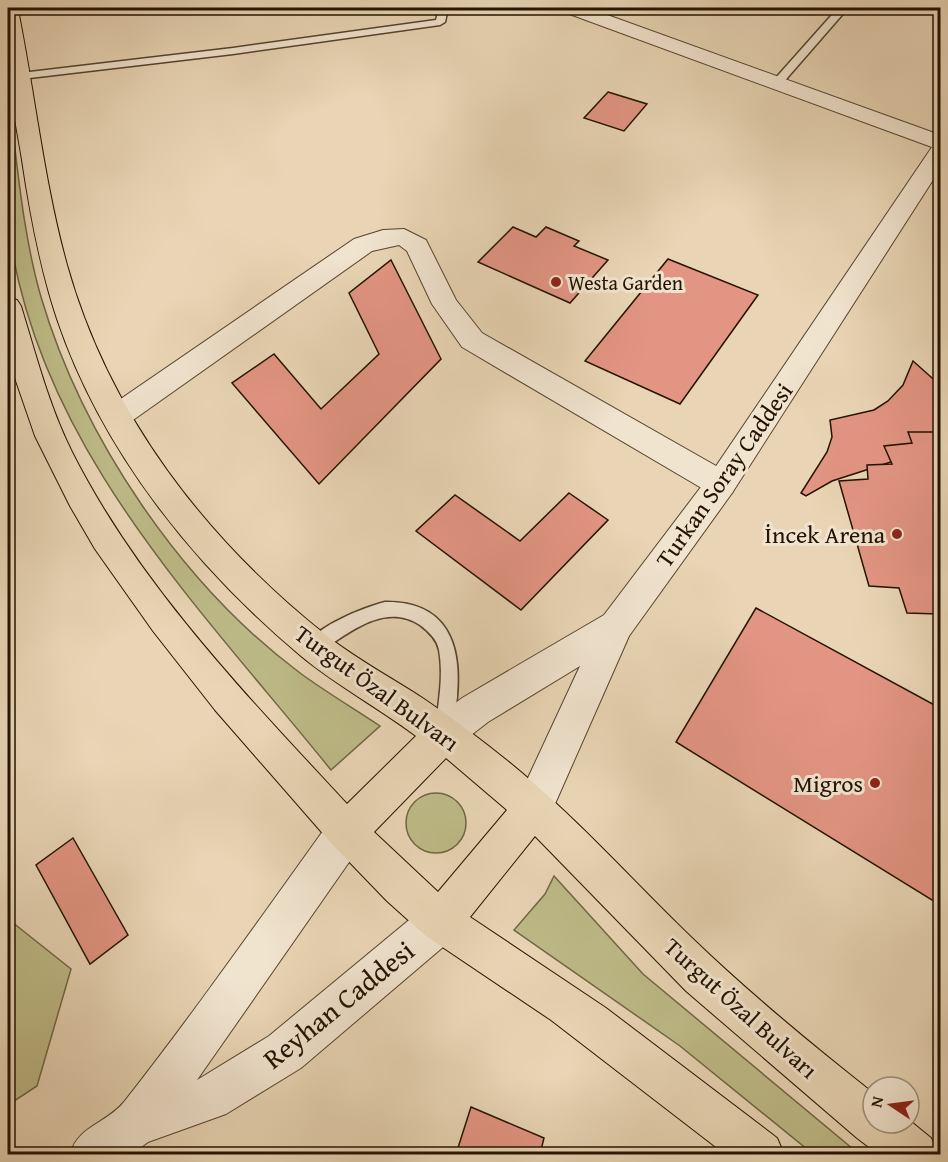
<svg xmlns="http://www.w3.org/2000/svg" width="948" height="1162" font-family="'Gentium Book Plus',serif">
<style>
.green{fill:#bebb88;stroke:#706644;stroke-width:1.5}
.building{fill:#e39583;stroke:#231200;stroke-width:1.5}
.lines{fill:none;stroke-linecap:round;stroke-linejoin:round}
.service-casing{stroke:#54432d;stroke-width:3}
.minor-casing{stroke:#54432d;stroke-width:2}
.tertiary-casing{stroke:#54432d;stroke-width:2}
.primary-casing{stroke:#231200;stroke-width:2}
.service{fill:#f1e4cf;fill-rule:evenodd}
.minor{fill:#f1e4cf;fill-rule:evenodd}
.tertiary{fill:#f1e4cf;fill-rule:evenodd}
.primary{fill:#e9d5b5;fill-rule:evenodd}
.poi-dot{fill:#8f2418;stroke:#f1e4cf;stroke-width:2}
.labels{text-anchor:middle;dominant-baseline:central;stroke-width:6;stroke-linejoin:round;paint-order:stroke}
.far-poi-label{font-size:20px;fill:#231200;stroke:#f1e4cf;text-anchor:start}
.street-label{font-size:24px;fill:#231200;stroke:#f1e4cf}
.poi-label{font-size:24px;fill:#231200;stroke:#f1e4cf;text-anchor:end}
.near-street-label{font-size:28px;fill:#231200;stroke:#f1e4cf}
</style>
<rect width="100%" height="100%" fill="#e9d5b5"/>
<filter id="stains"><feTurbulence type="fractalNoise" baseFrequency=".00333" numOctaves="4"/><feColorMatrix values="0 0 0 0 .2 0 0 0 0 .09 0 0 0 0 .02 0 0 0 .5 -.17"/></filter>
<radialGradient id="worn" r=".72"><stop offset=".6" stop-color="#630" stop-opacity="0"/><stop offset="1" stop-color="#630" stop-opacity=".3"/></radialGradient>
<!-- green -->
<g class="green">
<path d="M 8,91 C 17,160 22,231 41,297 C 83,439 182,585 300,673 C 326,692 353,708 380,726 L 331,770 C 198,605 35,444 8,223 C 3,180 7,134 8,91 Z"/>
<circle cx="436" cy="823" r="30"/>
<polygon points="554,876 643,974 859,1154 813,1154 680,1046 514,930 545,894"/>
<polygon points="12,922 71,969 37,1086 8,1105 8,923"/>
</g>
<!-- building -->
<g class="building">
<polygon points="608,92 647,104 624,131 584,118"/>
<polygon points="513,227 536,237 546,227 579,241 574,246 608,260 570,303 478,262"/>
<polygon points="668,259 758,295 680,404 585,361"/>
<polygon points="391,260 441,359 319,484 232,383 274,354 321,409 379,354 349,293"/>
<polygon points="913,361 940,385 940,456 897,460 832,481 806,496 801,493 827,452 832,437 830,420 874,410 888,401 903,385"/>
<polygon points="908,432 940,432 940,621 938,614 907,613 899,588 869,586 839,481 868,479 867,465 892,464 884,446 912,443"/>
<polygon points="569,493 608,520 521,610 416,531 455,495 520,541"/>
<polygon points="756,608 940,708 940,905 676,742"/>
<polygon points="73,838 128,935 90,964 36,865"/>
<polygon points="471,1107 544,1138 540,1154 456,1154"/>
</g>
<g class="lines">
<defs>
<g id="service">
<polygon points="439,8 448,8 445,22 440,25 233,54 21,79 16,76 21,73 233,48 436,20"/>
<polygon points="838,8 848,8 781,85 773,85 773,81"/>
<path d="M 385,602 C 447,601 462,644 457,697 C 455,710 456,726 450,738 L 444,741 L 438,738 L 435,732 C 438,705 444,677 439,650 C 437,639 428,631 420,625 C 385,602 350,632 321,651 L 315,654 L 309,651 L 306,646 C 316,626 365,607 385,602 Z"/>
</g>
<g id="minor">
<polygon points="561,8 588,8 940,135 940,150 564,12"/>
<polygon points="404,229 426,240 456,300 482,333 732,475 736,484 732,493 721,496 710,493 462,347 432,304 407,251 399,245 372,251 126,425 116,428 106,425 101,417 106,409 354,239 383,230"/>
</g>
<g id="tertiary">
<polygon points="940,145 940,169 732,493 629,636 547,822 533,827 519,822 514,808 580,666 488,722 457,746 444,751 431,746 426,734 431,722 462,698 604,615 710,475 932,147"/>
<path d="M 347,812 L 361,817 L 366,831 L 361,845 L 197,1080 L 269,1036 L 426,906 L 441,900 L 456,906 L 462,921 L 456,936 L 301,1068 L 226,1114 L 148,1142 L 132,1154 L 70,1154 C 79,1125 106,1124 124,1102 C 197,1009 264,913 333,817 Z"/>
</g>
<path id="primary" d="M 8,8 L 18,10 C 35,94 44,182 67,265 C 109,415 206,540 327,636 C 358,660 392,678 424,699 C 458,722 490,746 522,773 C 582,824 635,883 692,938 C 749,993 811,1044 873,1093 L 873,1123 L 909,1123 L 909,1120 L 931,1138 L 938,1154 L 878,1154 L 857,1138 L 686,991 L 535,836 L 470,917 L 606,1008 L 777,1138 L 784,1154 L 725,1154 L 551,1020 L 426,936 L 387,901 L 332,844 L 215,710 L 153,631 L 95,549 L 70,506 L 35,436 L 16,381 L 8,353 L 8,297 L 17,300 L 21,306 C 36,355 49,406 72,452 C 139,585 247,696 347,804 L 416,736 C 379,708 337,686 301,656 C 195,567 102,452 57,319 C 40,268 30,214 22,160 C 17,128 9,94 8,62 C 7,44 8,26 8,8 ZM 446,758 L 507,810 L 438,892 L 374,832 Z"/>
</defs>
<!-- service casing -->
<use href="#service" class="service-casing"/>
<!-- minor casing -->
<use href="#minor" class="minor-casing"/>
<!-- tertiary casing -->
<use href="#tertiary" class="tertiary-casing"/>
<!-- primary casing -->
<use href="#primary" class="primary-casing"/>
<!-- service -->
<use href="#service" class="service"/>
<!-- minor -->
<use href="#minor" class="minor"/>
<!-- tertiary -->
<use href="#tertiary" class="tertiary"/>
<!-- primary -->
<use href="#primary" class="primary"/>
</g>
<!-- markers -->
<g class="poi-dot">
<circle cx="556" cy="282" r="6"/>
<circle cx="897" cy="534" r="6"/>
<circle cx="875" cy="783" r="6"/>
</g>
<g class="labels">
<!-- far-poi labels -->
<g class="far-poi-label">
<text x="568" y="282">Westa Garden</text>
</g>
<!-- street labels -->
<g class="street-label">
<text transform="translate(724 475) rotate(-55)">Turkan Soray Caddesi</text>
<text transform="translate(377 688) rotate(36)">Turgut Özal Bulvarı</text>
<text transform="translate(741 1008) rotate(42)">Turgut Özal Bulvarı</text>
</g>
<!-- poi labels -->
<g class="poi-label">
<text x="885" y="534">İncek Arena</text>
<text x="863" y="783">Migros</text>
</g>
<!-- near-street labels -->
<g class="near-street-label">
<text transform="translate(338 1004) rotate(-39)">Reyhan Caddesi</text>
</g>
</g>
<!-- margin -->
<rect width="948" height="1162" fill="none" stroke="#e9d5b5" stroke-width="30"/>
<rect x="9" y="9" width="930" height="1144" fill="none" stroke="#231200" stroke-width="3"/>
<rect x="15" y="15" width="918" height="1132" fill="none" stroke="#231200" stroke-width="1.5"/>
<!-- north arrow -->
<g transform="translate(891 1105) rotate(283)"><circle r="28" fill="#f1e4cf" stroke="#9f907c" stroke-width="1.5"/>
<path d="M0-4.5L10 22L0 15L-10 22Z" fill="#8f2418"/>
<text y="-9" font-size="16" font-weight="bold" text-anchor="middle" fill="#231200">N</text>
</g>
<rect width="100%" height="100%" filter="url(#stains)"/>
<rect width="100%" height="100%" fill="url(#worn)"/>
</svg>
